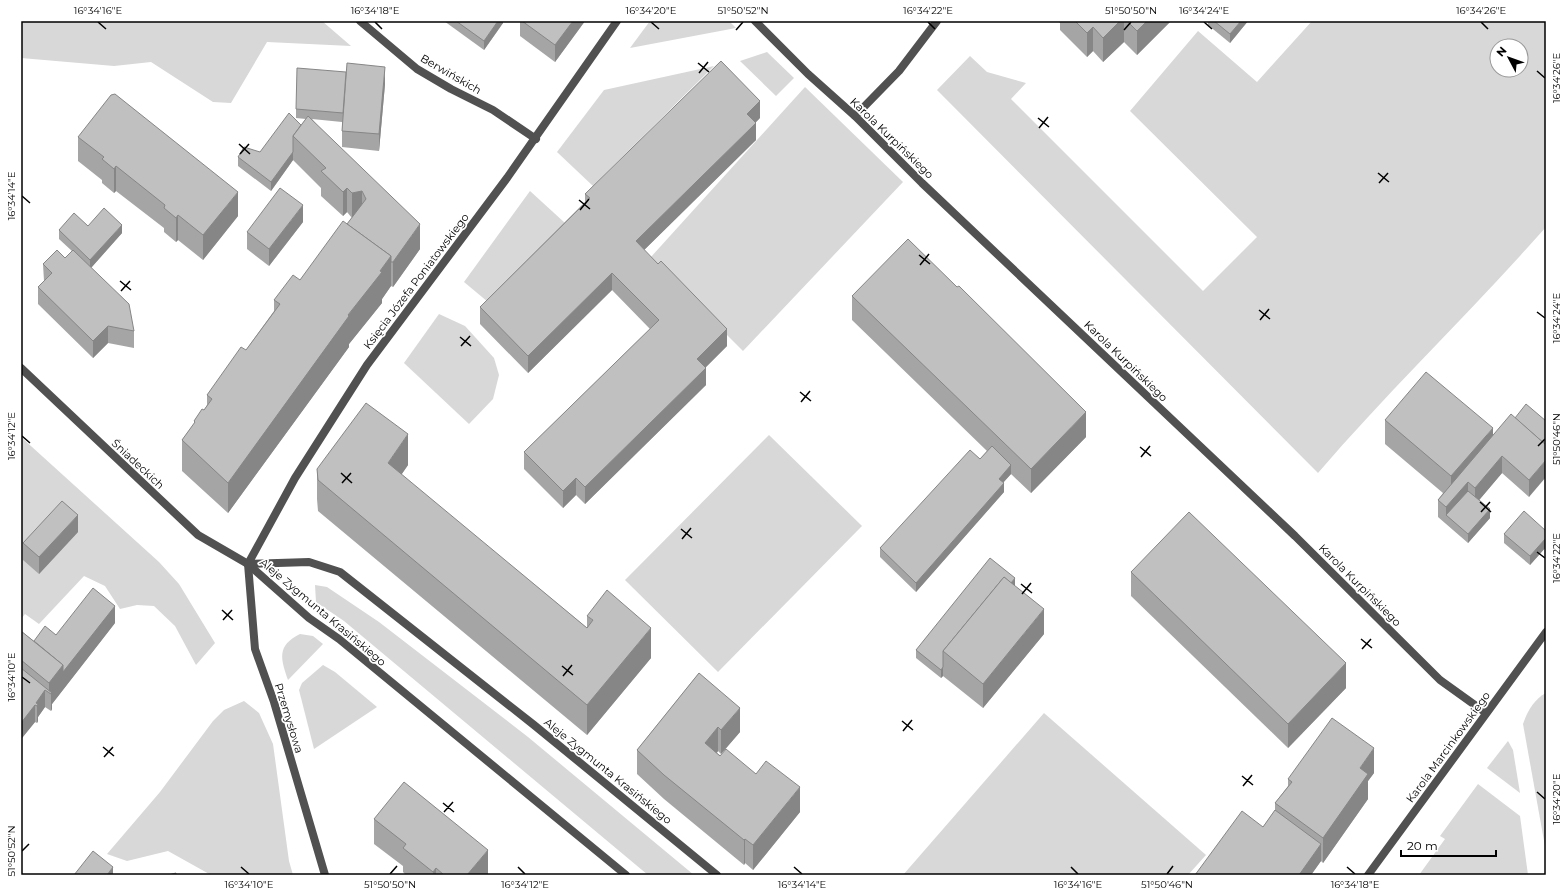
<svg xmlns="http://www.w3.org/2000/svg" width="1567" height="896" font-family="Montserrat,sans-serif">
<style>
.green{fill:#d8d8d8;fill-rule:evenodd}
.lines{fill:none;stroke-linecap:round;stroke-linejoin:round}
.minor{stroke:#515151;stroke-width:8}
.tertiary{stroke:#515151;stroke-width:8}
.wall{fill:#a5a5a5}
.shaded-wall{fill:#868686}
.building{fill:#c0c0c0;stroke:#868686}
.ticks{fill:none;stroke:#000;stroke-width:1.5}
.labels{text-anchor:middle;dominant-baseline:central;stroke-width:3.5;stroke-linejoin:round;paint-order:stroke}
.street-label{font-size:11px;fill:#000;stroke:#fff}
.neatline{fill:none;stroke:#000;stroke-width:1.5}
.ticks-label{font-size:10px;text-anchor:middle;fill:#000}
</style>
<rect width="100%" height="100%" fill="#fff"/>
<!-- green -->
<g class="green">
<polygon points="21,21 322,21 351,46 267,42 231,103 213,102 151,62 114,66 21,58"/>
<polygon points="650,21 729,21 736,28 630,48"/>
<path d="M 1312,21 L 1546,21 L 1546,227 C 1472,311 1391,388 1318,473 L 937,90 L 970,56 L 987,72 L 1026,83 L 1011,99 L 1203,291 L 1257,237 L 1130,111 L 1198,31 L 1257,82 ZM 1497,46 L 1521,46 L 1521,70 L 1497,70 Z"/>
<polygon points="767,52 794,78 776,96 740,61"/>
<polygon points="714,66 593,186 557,152 604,90"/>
<polygon points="805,87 903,182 743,351 650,258"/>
<polygon points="530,191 565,223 488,302 464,282"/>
<polygon points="439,314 465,326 494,358 499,375 493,399 469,424 404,363"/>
<polygon points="769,435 862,526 718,672 625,580"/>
<polygon points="21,437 159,562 179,584 215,643 196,665 175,626 154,606 137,605 120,609 105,586 84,576 39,624 25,614 21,619"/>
<polygon points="315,585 327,587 379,622 528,737 694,875 648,875 344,621 316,602"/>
<path d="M 300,634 L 313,636 L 323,644 L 288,680 C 281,659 276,646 300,634 Z"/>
<polygon points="323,665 335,672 377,707 314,749 299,690 302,683"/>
<path d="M 1546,693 L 1546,852 L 1523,724 C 1527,712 1534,699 1546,693 Z"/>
<polygon points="244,701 259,713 273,744 289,861 293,875 211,875 168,851 127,861 107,854 160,792 213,721 224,710"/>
<polygon points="1044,713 1206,855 1188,875 903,875"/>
<polygon points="1508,741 1513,750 1520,793 1487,768"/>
<polygon points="1478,784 1520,816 1528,875 1419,875 1445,839 1440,836"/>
</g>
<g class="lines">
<!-- minor -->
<g class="minor">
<polyline points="360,21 417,69 451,89 493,110 536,139"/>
<polyline points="755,21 808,74 855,116 922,183 1295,536 1440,680 1486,713"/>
<polyline points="855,116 899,71 937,21"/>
<polyline points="325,875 274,702 255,649 248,564 295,478 367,365 507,178 617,21"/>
</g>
<!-- tertiary -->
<g class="tertiary">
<polyline points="21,368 198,535 248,564 309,618 339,639 626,875"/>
<polyline points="248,564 309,562 340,572 534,725 717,875"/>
<polyline points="1368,875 1546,632"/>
</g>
</g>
<!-- wall -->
<g class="wall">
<polygon points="444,21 503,21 503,23 484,50"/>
<polygon points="520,21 585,21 555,62 520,36"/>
<polygon points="1058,21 1171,21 1137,55 1124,42 1103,62 1093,51 1087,57 1060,30 1060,23"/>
<polygon points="1208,21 1248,21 1230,43 1208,25"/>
<polygon points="385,84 379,151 342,147 342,122 312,119 420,249 393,287 391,286 382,299 382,303 349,344 349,347 228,513 182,471 182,440 194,424 194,421 204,410 207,405 207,395 246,350 274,311 274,300 300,280 352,218 347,212 343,216 321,196 321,188 293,160 271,191 238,166 238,157 260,152 301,125 306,119 296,118 296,109"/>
<polygon points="760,118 755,123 756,140 644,250 727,346 705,368 706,385 585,504 576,495 563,508 524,469 524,452 650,329 612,290 528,373 480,324 480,307 585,202 585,194"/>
<polygon points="78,137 238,216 203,260 178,240 176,242 164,232 164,228 116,191 114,193 102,183 102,180 78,161"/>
<polygon points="303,222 269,266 247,249 247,232"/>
<polygon points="88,226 122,233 91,268 134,331 134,348 108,343 93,358 38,304 38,287 44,281 43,264 65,258 72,251 59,239 59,230"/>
<polygon points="852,296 1086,437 1031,493 1011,474 1003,483 1004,492 916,592 880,557 880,548 980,459 987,451 852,320"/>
<polygon points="1515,418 1546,421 1529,497 1502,473 1479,500 1490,518 1468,543 1438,517 1438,500 1443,493 1385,444 1385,420 1493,436"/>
<polygon points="408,465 401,475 587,628 587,616 651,658 587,735 318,511 317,499 317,469"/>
<polygon points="1546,531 1546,547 1530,565 1504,543 1504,534"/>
<polygon points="78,532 39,574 23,560 23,543"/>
<polygon points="1131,572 1346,688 1288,748 1131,596"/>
<polygon points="115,623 52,704 52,709 51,711 45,707 38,717 38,721 37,723 35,722 22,738 22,743 21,745 21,631 34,641 56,635"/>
<polygon points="1044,634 983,708 943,676 941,678 916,658 916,650"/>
<polygon points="699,673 740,732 721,754 718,751 717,753 800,812 753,870 745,863 744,865 664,799 637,774 637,750"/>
<polygon points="1374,773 1368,781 1368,799 1323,863 1321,861 1311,875 1195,875 1263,827 1275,810 1275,803 1288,786 1288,779"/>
<polygon points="374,819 488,874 487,875 406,875 403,872 403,866 374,844"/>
</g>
<!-- shaded-wall -->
<g class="shaded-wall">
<polygon points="498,21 503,21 503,23 484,50 484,41"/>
<polygon points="573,21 585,21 555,62 555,45"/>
<polygon points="1120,21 1124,21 1124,42 1103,62 1103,38"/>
<polygon points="1147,21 1171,21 1137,55 1137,31"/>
<polygon points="1241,21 1248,21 1230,43 1230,34"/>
<polygon points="1093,27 1093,51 1087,57 1087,33"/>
<polygon points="385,67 385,84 379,151 379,134"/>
<polygon points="760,101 760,118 747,131 747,114"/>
<polygon points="756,123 756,140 636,258 636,241"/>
<polygon points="293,152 293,160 271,191 271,182"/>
<polygon points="116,166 116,191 114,193 114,169"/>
<polygon points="347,188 347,212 343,216 343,192"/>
<polygon points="362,191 362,215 352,218 352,193"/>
<polygon points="238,192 238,216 203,260 203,235"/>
<polygon points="303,205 303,222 269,266 269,249"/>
<polygon points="178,215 178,240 176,242 176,218"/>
<polygon points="420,224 420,249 393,287 393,262"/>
<polygon points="122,225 122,233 90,269 90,260"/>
<polygon points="391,256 391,286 382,299 382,303 349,344 349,347 228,513 228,483"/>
<polygon points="612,273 612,290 528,373 528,356"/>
<polygon points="108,326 108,343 93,358 93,341"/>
<polygon points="727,329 727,346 697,376 697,359"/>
<polygon points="706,368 706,385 585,504 585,487"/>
<polygon points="1086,412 1086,437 1031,493 1031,469"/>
<polygon points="1493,428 1493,453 1451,500 1451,476"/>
<polygon points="408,434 408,465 388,494 388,463"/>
<polygon points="1502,456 1502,473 1475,505 1475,488"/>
<polygon points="1546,460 1546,477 1529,497 1529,480"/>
<polygon points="1011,465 1011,474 999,487 999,479"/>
<polygon points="576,478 576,495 563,508 563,491"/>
<polygon points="1468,482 1468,499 1446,515 1446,524 1446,507"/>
<polygon points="1004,483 1004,492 916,592 916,583"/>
<polygon points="1490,509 1490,518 1468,543 1468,534"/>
<polygon points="78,515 78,532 39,574 39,557"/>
<polygon points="1546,538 1546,547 1530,565 1530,556"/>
<polygon points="1015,578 1015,587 950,658"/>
<polygon points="115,606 115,623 52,704 52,709 51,711 51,694 49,693 49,683 63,665"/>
<polygon points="1044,609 1044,634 983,708 983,684"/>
<polygon points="651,628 651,658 587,735 587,705"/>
<polygon points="1346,663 1346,688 1288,748 1288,724"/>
<polygon points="943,667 943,676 941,678 941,670"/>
<polygon points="45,690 45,707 38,717 38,721 37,723 37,706 36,703"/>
<polygon points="35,705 35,722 22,738 22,743 21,745 21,723"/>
<polygon points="740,708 740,732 721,754 721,730"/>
<polygon points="718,727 718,751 705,768 705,743"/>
<polygon points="1374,748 1374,773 1368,781 1368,799 1323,863 1323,838 1360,768"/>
<polygon points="800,787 800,812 753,870 753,845"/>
<polygon points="745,839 745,863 744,865 744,840"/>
<polygon points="1321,844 1321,861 1311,875 1299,875"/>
<polygon points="488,850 488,874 487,875 467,875"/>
<polygon points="113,867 113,875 107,875"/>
<polygon points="436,868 436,875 433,875 433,872"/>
</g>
<!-- building -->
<g class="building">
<polygon points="456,21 498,21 484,41"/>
<polygon points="522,21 573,21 555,45"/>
<polygon points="1075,21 1120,21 1103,38 1093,27 1087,33"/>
<polygon points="1127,21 1147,21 1137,31"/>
<polygon points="1214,21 1241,21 1230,34"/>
<polygon points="721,61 760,101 747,114 756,123 636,241 658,264 661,261 727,329 697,359 706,368 585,487 576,478 563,491 524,452 659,320 612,273 528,356 480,307 590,198 585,194"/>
<polygon points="347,63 385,67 379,134 342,131"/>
<polygon points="297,68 346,72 343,113 296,109"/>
<polygon points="115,94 238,192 203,235 178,215 176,218 164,208 165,205 116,166 114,169 102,159 104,157 78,137 111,95"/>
<polygon points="289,113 301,125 293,136 293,152 271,182 238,157 244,147 260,152"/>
<polygon points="308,116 420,224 393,262 391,262 391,256 347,224 366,199 362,191 352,193 347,188 343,192 321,171 326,168 293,136"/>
<polygon points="280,188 303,205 269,249 247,232"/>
<polygon points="104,208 122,225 90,260 59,230 74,213 88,226"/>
<polygon points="343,221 391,256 380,271 382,272 348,315 349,316 228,483 182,440 195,422 194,421 202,409 204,410 212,399 207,395 241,347 246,350 280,304 274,300 293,275 300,280"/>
<polygon points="908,239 957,287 959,286 1086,412 1031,469 852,296"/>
<polygon points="57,250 65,258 73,250 129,304 134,331 108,326 93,341 38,287 52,273 43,264"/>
<polygon points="1426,372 1493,428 1451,476 1385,420"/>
<polygon points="366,403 408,434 388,463 587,628 593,620 587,616 607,590 651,628 587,705 318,480 317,469"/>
<polygon points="1526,404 1546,421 1546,445 1515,418"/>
<polygon points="1511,414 1546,445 1546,460 1529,480 1502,456 1475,488 1468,482 1446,507 1438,500"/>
<polygon points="992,446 1011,465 999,479 1004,483 916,583 880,548 970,450 980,459"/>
<polygon points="1468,491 1490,509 1468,534 1446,515"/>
<polygon points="62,501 78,515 39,557 23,543"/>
<polygon points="1524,511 1546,531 1546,538 1530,556 1504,534"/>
<polygon points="1189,512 1346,663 1288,724 1131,572"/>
<polygon points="990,558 1015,578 1011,583 1004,577 943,651 943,667 941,670 916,650"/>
<polygon points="1004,577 1044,609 983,684 943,651"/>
<polygon points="93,588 115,606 63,672 63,665 34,641 45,626 56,635"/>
<polygon points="21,631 63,665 49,683 21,660"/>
<polygon points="21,668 52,693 51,694 45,690 36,703 38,704 37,706 35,705 21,723"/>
<polygon points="699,673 740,708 721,730 718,727 705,743 720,756 726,749 756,774 766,761 800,787 753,845 745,839 744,840 664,775 637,750"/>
<polygon points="1332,718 1374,748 1360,768 1368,774 1323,838 1275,803 1292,782 1288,779"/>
<polygon points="404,782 488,850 467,875 444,875 436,868 433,872 403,848 406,844 374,819"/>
<polygon points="1275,810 1321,844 1299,875 1195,875 1242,811 1263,827"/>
<polygon points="93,851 113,867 107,875 74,875"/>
<polygon points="176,873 176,875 168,875"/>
</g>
<!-- ticks -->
<path class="ticks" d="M 98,22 L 106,29M 375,22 L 382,29M 651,22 L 659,29M 928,22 L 935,29M 1204,22 L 1212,29M 1481,22 L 1488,29M 736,30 L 743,22M 1124,30 L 1131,22M 698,63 L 709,72M 1537,71 L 1545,78M 699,73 L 708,62M 1038,118 L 1049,127M 1039,128 L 1048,117M 239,144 L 250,154M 240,154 L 249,144M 1378,173 L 1389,182M 1379,183 L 1388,173M 22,196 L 30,203M 579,200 L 590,209M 580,210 L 589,199M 919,255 L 930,264M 920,265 L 929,254M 120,281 L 131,290M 121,291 L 130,281M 1259,310 L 1270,319M 1537,312 L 1545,318M 1260,320 L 1269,309M 460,337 L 471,346M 461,346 L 470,336M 800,392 L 811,401M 801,402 L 810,391M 22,436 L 30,443M 1538,446 L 1545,439M 1140,447 L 1151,456M 1141,457 L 1150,446M 341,473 L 352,483M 342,483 L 351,473M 1480,502 L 1491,512M 1481,512 L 1490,502M 681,529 L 692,538M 682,539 L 691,528M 1537,552 L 1545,558M 1021,584 L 1032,593M 1022,594 L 1031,583M 222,610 L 233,620M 223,620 L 232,610M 1361,639 L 1372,648M 1362,649 L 1371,639M 562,666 L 573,675M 563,676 L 572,665M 22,677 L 30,683M 902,721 L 913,730M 903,731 L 912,720M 103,747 L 114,756M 104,757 L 113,747M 1242,776 L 1253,785M 1243,786 L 1252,775M 1537,792 L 1545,799M 443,803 L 454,812M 444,812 L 453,802M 22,851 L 29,844M 241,867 L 249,874M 518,867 L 525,874M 794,867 L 802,874M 1071,867 L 1078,874M 1347,867 L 1355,874M 390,874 L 397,866M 1167,874 L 1173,866"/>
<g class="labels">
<!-- street labels -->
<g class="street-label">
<text transform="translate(451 74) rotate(30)">Berwińskich</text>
<text transform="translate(892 138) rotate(44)">Karola Kurpińskiego</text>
<text transform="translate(416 281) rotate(-53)">Księcia Józefa Poniatowskiego</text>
<text transform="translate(1126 361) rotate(44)">Karola Kurpińskiego</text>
<text transform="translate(138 464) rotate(43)">Śniadeckich</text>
<text transform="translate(1360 585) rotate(45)">Karola Kurpińskiego</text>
<text transform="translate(323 612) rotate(40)">Aleje Zygmunta Krasińskiego</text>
<text transform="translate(289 718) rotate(73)">Przemysłowa</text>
<text transform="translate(1448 747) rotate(-54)">Karola Marcinkowskiego</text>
<text transform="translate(608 771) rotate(39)">Aleje Zygmunta Krasińskiego</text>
</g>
</g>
<!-- border -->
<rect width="1567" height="896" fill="none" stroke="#ffffff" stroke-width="44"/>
<!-- north arrow -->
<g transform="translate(1509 58) rotate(311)"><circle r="19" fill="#ffffff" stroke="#999999"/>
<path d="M0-3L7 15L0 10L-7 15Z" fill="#000000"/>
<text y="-6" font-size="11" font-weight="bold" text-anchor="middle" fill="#000000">N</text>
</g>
<!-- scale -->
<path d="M1401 850v6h95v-6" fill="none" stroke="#000000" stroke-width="2"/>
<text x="1407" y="850" font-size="12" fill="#000000" stroke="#ffffff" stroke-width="3" paint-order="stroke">20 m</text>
<rect x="22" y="22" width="1523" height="852" class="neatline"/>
<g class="ticks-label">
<text x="98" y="14">16°34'16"E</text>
<text x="375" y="14">16°34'18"E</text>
<text x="651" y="14">16°34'20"E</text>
<text x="743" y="14">51°50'52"N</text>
<text x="928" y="14">16°34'22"E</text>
<text x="1131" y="14">51°50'50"N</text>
<text x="1204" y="14">16°34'24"E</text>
<text x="1481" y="14">16°34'26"E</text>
<text transform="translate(1556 78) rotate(-90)" y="4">16°34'26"E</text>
<text transform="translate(11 196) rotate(-90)" y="4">16°34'14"E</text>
<text transform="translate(1556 318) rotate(-90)" y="4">16°34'24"E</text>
<text transform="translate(11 436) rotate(-90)" y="4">16°34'12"E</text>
<text transform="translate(1556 439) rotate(-90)" y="4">51°50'46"N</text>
<text transform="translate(1556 558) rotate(-90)" y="4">16°34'22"E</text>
<text transform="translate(11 677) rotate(-90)" y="4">16°34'10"E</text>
<text transform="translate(1556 799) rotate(-90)" y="4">16°34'20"E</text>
<text transform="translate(11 851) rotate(-90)" y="4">51°50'52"N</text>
<text x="249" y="888">16°34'10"E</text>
<text x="390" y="888">51°50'50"N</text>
<text x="525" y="888">16°34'12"E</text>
<text x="802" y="888">16°34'14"E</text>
<text x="1078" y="888">16°34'16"E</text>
<text x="1167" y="888">51°50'46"N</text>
<text x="1355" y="888">16°34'18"E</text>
</g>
</svg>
